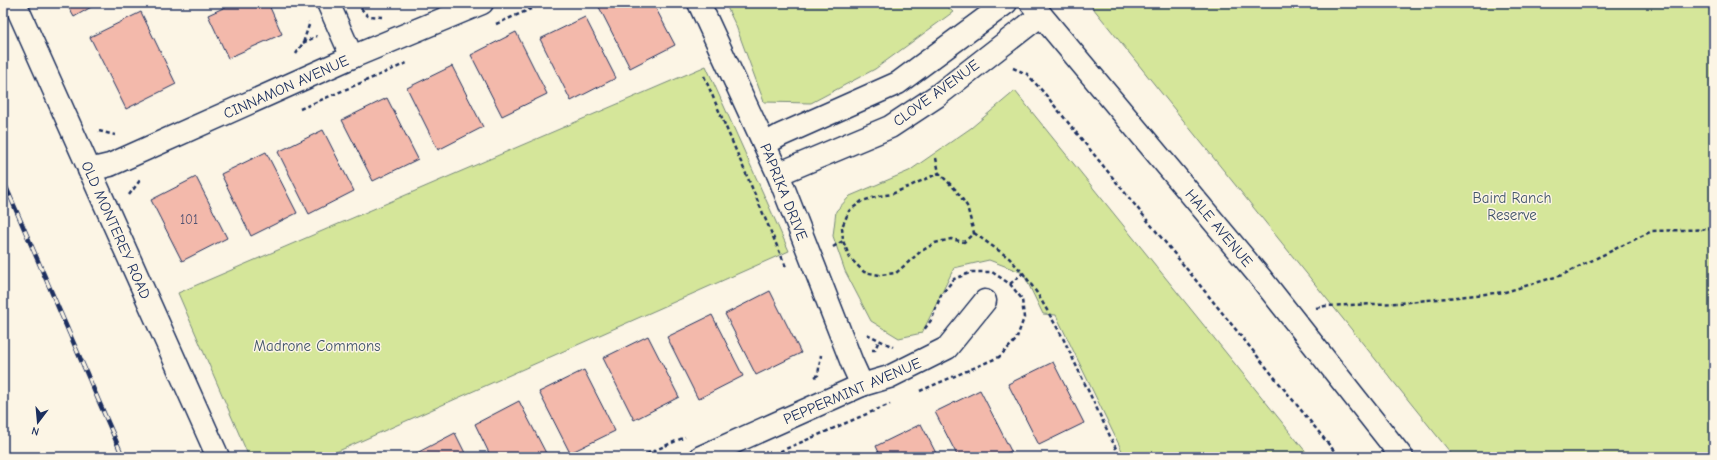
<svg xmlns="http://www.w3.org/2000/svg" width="1717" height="460" font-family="'Comic Neue',sans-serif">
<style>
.green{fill:#d5e69a;stroke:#788a7c}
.building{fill:#f3b9ab;stroke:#1b2f5e}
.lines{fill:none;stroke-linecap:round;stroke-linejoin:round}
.minor-casing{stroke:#1b2f5e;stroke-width:25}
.secondary-casing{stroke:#1b2f5e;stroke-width:25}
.path{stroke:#1b2f5e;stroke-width:2.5;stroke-dasharray:4 3;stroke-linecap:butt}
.minor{stroke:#fcf5e5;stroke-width:22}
.secondary{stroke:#fcf5e5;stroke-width:22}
.rail-casing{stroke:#1b2f5e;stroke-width:4.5}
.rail{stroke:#fcf5e5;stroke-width:3;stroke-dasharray:9;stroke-linecap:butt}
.labels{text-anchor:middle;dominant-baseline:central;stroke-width:3;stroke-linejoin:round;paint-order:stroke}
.number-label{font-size:13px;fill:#515271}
.street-label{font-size:15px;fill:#1b2f5e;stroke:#fcf5e5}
.park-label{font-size:15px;fill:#40546a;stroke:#fcf5e5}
</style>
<rect width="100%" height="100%" fill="#fcf5e5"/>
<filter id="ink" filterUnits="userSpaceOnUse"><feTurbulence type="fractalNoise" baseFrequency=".025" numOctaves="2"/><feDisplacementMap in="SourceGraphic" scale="8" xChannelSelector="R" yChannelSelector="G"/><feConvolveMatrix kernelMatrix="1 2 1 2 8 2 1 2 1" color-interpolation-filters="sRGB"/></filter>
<g filter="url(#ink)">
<!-- green -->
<g class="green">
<polygon points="725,3 943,3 953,12 875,69 811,103 764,102 736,26"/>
<polygon points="1089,3 1714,3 1714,457 1454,457"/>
<polygon points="706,66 789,251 325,457 249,457 178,293"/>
<polygon points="1015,91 1310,457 1125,457 1056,315 1043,314 1023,273 989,260 954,268 922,333 899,338 871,321 845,271 833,236 836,211 850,196 909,171 971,128"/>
</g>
<!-- building -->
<g class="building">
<polygon points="66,3 98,3 74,17"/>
<polygon points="234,3 268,3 282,34 228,58 208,15"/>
<polygon points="606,3 653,3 675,45 630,68 599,7"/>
<polygon points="141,12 176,84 126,109 90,37"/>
<polygon points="585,17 616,78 571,101 540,39"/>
<polygon points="516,32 547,94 502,116 471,55"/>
<polygon points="452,66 483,127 438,150 407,88"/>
<polygon points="387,98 418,159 373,181 342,120"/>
<polygon points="323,130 354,191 309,214 278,152"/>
<polygon points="266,152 297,213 251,236 221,174"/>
<polygon points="196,177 227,238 182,261 151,200"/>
<polygon points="770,291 801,353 756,375 725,314"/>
<polygon points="712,315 743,376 698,399 667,337"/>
<polygon points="648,336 679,397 634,420 603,358"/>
<polygon points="1053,362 1084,423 1039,445 1008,384"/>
<polygon points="584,370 615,431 570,453 539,392"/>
<polygon points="980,390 1011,451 999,457 958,457 935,412"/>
<polygon points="519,401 548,457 491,457 475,424"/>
<polygon points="921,424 938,457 881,457 876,446"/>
<polygon points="455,433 467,457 411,457 411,456"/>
</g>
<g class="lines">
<defs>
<g id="minor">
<polyline points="15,3 218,457"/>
<polyline points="328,3 352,57"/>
<polyline points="699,3 778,174 852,363 862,385"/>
<polyline points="765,144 781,135 898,83 1006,3"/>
<polyline points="89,170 110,165 352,57 482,3"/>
<polyline points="778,174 890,127 937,96 1041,15"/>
<polyline points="701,457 862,385 889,377 947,348 985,301"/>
</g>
<polyline id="secondary" points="1031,3 1260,277 1402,457"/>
</defs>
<!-- minor casing -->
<use href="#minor" class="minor-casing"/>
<!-- secondary casing -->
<use href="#secondary" class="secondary-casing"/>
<!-- path -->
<g class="path">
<polyline points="356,3 368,16 382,17"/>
<polyline points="496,24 545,3"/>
<polyline points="303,43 317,36"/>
<polyline points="296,54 303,43 309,25 308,22"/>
<polyline points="1013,68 1027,74 1045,94 1339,457"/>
<polyline points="704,76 786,267"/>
<polyline points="300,109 407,63"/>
<polyline points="99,131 115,135"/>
<polyline points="936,158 939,173 956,190 967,206 974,233 964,242 951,239 935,243 920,252 896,273 880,275 864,272 850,258 843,241 842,227 849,211 862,201 879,196 892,194 939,173"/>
<polyline points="129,195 141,179"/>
<polyline points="974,233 1009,258 1023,273 1037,293 1062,336 1120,457"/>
<polyline points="833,247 843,241"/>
<polyline points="1010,284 1023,273"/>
<polyline points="1316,308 1325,306 1399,303 1505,292 1562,275 1652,231 1714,229"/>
<polyline points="867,334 893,347"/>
<polyline points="872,350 875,350 879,340"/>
<polyline points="815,377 818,375 821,355"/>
<polyline points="920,391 999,357 1016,340 1024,318 1022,299 1010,284 992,272 972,272 954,279 941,295 932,319 923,331"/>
<polyline points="640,457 685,437"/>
<polyline points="767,457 890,404"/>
</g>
<!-- minor -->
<use href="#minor" class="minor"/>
<!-- secondary -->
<use href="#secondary" class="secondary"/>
<defs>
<polyline id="rail" points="3,180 123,457"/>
</defs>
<!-- rail casing -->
<use href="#rail" class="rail-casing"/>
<!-- rail -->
<use href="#rail" class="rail"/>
</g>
</g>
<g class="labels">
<!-- number labels -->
<g class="number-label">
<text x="189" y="219">101</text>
</g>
<!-- street labels -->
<g class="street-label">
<text transform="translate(286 87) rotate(-24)">CINNAMON AVENUE</text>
<text transform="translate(936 93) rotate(-36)">CLOVE AVENUE</text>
<text transform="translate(784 192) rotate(68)">PAPRIKA DRIVE</text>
<text transform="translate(1219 228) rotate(50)">HALE AVENUE</text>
<text transform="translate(116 230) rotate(66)">OLD MONTEREY ROAD</text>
<text transform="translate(852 391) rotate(-23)">PEPPERMINT AVENUE</text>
</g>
<!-- park labels -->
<g class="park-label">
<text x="1512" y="198">Baird Ranch<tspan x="1512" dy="17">Reserve</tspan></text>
<text x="317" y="346">Madrone Commons</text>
</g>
</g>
<!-- margin -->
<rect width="1717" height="460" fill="none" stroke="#fcf5e5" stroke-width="16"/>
<rect x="8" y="8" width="1701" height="444" fill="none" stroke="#1b2f5e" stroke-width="1.5" filter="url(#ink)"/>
<!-- north arrow -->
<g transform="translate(38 422) rotate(196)" stroke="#fcf5e5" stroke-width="3" paint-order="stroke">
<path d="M0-3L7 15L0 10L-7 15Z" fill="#1b2f5e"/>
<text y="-6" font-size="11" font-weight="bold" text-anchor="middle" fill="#1b2f5e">N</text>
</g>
</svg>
